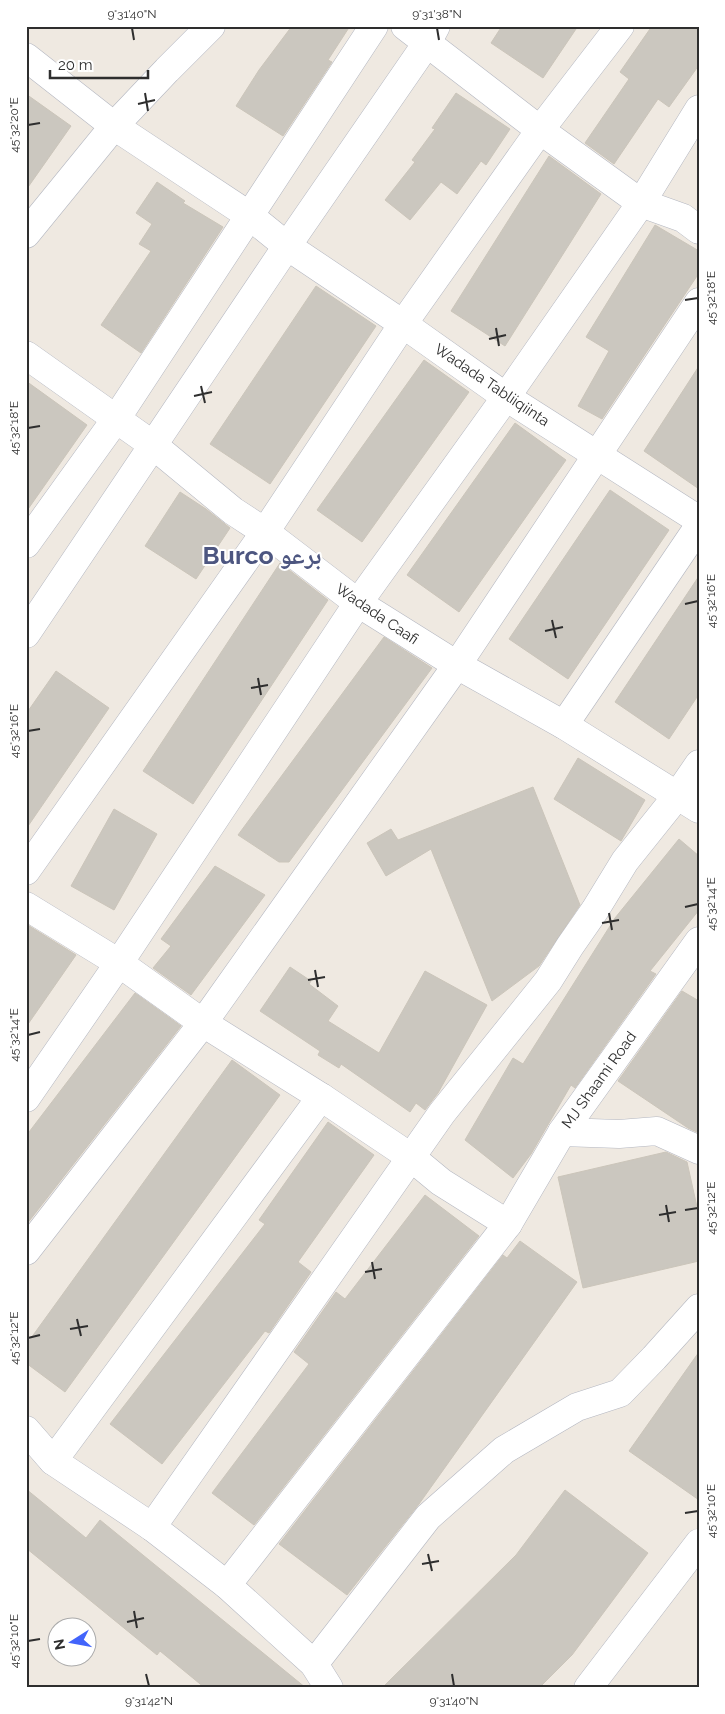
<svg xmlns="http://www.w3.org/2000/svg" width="725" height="1714" font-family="Raleway,'Noto Naskh Arabic',sans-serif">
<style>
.building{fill:#cbc7bf;stroke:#cbc5ba}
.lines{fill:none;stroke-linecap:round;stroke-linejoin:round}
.street-casing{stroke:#b4b7c1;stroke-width:29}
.secondary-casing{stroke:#b4b7c1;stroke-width:29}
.street{stroke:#fff;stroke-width:28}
.secondary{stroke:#fff;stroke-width:28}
.ticks{fill:none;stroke:#2e2e2e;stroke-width:2}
.labels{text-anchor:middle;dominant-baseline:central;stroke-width:4;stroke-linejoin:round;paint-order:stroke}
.street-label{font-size:15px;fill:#2e2e2e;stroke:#fff}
.town-label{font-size:25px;font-weight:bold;fill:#4d5680;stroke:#fff}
.neatline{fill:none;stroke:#2e2e2e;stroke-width:2}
.ticks-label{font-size:12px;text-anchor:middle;fill:#2e2e2e}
</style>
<rect width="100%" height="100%" fill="#efe9e1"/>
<!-- building -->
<g class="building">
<polygon points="292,26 350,26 328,60 332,62 283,136 236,106 259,70"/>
<polygon points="502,26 578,26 543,78 491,43"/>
<polygon points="652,26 699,26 699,65 669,107 658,99 614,164 585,143 629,79 620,72"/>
<polygon points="456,93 510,129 486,165 481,161 457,194 441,182 410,220 385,200 415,162 412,160 435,129 432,128"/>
<polygon points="26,94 71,126 26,190"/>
<polygon points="549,156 601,194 505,346 451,311"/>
<polygon points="157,182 185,201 183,203 223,227 141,353 101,325 151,251 139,244 152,224 136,213"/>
<polygon points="655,225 699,251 699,273 602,419 578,406 609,351 586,337"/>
<polygon points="316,286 376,326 270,484 210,444"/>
<polygon points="424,360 469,392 362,542 317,510"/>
<polygon points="699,366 699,489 644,451"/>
<polygon points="26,381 87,425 26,512"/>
<polygon points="515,423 566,460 459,612 407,575"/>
<polygon points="610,490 669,530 568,679 509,639"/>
<polygon points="180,492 206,509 230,528 196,579 145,546"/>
<polygon points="280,563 328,600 193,804 143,771"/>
<polygon points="699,576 699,694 669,739 615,702"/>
<polygon points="384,637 432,668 289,862 279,862 238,835"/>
<polygon points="56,671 109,708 26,829 26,714"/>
<polygon points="578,758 645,800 621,841 554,799"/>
<polygon points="533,787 580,905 539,966 492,1001 431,849 386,876 367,843 391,829 398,840"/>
<polygon points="114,809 157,834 114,910 71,886"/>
<polygon points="679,839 699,856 699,910 650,971 656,974 575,1088 571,1085 531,1154 513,1178 465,1140 513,1058 523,1064 615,918"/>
<polygon points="215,866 265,895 191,995 153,968 171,946 161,939"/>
<polygon points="26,924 76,955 26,1027"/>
<polygon points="290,967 311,981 309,984 338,1006 328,1021 379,1053 425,971 487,1005 438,1093 425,1110 416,1103 410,1112 341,1064 339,1068 318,1055 320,1051 260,1011"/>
<polygon points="682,991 699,1001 699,1133 688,1128 618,1081"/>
<polygon points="135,993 181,1026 26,1225 26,1136"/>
<polygon points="232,1060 280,1095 65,1392 26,1363 26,1345"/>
<polygon points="328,1122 374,1155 298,1262 311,1272 269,1333 265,1331 162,1464 110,1424 265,1224 259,1220"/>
<polygon points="666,1152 687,1162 699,1216 699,1261 583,1288 558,1177"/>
<polygon points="425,1195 479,1236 254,1525 212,1493 309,1364 294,1352 336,1292 345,1299"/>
<polygon points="520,1241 577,1282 419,1504 347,1595 279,1544 503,1255 507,1258"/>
<polygon points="699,1352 699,1500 629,1451"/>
<polygon points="26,1489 86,1538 100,1520 306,1688 205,1688 160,1651 157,1655 26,1548"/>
<polygon points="565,1490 648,1553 572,1655 539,1688 382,1688 516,1555"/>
</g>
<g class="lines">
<defs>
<g id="street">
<polyline points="405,26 540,130 641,203 683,218 699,230"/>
<polyline points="26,57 114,126 250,216 287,246 403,324 506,397 699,520"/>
<polyline points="26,234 114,126 167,70 211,26"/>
<polyline points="26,355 153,445 233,511 265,532 358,603 457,665 564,725 699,809"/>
<polyline points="564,725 699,526"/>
<polyline points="26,871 265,532 403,324 540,130 620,26"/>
<polyline points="26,906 119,963 203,1023 321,1097 412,1158 441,1182 508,1224"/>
<polyline points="26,1098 119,963 358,603 506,397 641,203 699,109"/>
<polyline points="562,1132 619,1134 657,1131 699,1150"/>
<polyline points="26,1251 203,1023 457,665 699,302"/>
<polyline points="26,1430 53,1461 152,1527 227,1585 314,1664 329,1688"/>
<polyline points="53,1461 321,1097"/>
<polyline points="152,1527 442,1113 548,981 570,946 595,910 625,861 677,796 699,764"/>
<polyline points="227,1585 508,1224 562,1132 699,941"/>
<polyline points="314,1664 428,1517 504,1450 577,1407 620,1393 654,1358 699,1308"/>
</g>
<g id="secondary">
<polyline points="26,544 116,419 374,26"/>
<polyline points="26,634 287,246 427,43 436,26"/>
<polyline points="588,1688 699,1543"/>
</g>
</defs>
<!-- street casing -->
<use href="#street" class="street-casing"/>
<!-- secondary casing -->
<use href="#secondary" class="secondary-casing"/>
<!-- street -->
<use href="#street" class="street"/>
<!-- secondary -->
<use href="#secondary" class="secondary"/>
</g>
<!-- ticks -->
<path class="ticks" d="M 132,28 L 134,40M 437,28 L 439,40M 145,93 L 148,111M 138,104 L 155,100M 28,125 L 40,123M 685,300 L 698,298M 496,328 L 499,346M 489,339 L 506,335M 201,386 L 205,403M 194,396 L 212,392M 28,428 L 40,426M 685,604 L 698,601M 552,620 L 556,638M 545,631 L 563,627M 258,678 L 261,695M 251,688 L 268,685M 28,731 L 40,729M 685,907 L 698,904M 609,913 L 612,930M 602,923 L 619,920M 315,970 L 318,987M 308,980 L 325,977M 28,1035 L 40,1032M 666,1205 L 669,1222M 685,1210 L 698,1208M 659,1215 L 676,1212M 372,1262 L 375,1279M 365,1272 L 382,1269M 77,1319 L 81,1336M 70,1329 L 88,1326M 28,1338 L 40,1335M 685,1513 L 698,1511M 428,1554 L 432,1571M 422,1564 L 439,1561M 134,1611 L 137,1628M 127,1622 L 144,1618M 28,1641 L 40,1639M 146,1674 L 149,1686M 452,1674 L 454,1686"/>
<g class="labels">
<!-- street labels -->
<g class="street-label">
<text transform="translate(492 385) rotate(34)">Wadada Tabliiqiinta</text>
<text transform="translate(377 614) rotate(34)">Wadada Caafi</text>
<text transform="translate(599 1080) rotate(-54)">MJ Shaami Road</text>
</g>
<!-- town labels -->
<g class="town-label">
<text x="262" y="555">Burco برعو</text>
</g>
</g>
<!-- border -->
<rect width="725" height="1714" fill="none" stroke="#ffffff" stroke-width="55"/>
<!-- north arrow -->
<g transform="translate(72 1642) rotate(259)"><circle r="24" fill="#ffffff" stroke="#ababab"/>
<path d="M0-4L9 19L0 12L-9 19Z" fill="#4264fb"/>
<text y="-8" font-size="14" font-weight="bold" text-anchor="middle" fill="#2e2e2e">N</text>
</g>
<!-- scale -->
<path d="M50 70v8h98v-8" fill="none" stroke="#2e2e2e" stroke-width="2.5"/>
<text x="58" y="70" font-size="15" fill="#2e2e2e" stroke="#ffffff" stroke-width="4" paint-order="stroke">20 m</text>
<rect x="28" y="28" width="670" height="1658" class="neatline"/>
<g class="ticks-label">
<text x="132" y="18">9°31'40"N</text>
<text x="437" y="18">9°31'38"N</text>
<text transform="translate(14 125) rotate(-90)" y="4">45°32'20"E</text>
<text transform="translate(711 298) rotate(-90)" y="4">45°32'18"E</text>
<text transform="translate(14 428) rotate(-90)" y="4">45°32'18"E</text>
<text transform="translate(711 601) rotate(-90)" y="4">45°32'16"E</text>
<text transform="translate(14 731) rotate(-90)" y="4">45°32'16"E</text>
<text transform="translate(711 904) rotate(-90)" y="4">45°32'14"E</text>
<text transform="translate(14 1035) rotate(-90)" y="4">45°32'14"E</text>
<text transform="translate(711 1208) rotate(-90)" y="4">45°32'12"E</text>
<text transform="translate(14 1338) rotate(-90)" y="4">45°32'12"E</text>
<text transform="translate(711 1511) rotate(-90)" y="4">45°32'10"E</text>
<text transform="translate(14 1641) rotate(-90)" y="4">45°32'10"E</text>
<text x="149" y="1705">9°31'42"N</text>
<text x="454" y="1705">9°31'40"N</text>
</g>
</svg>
